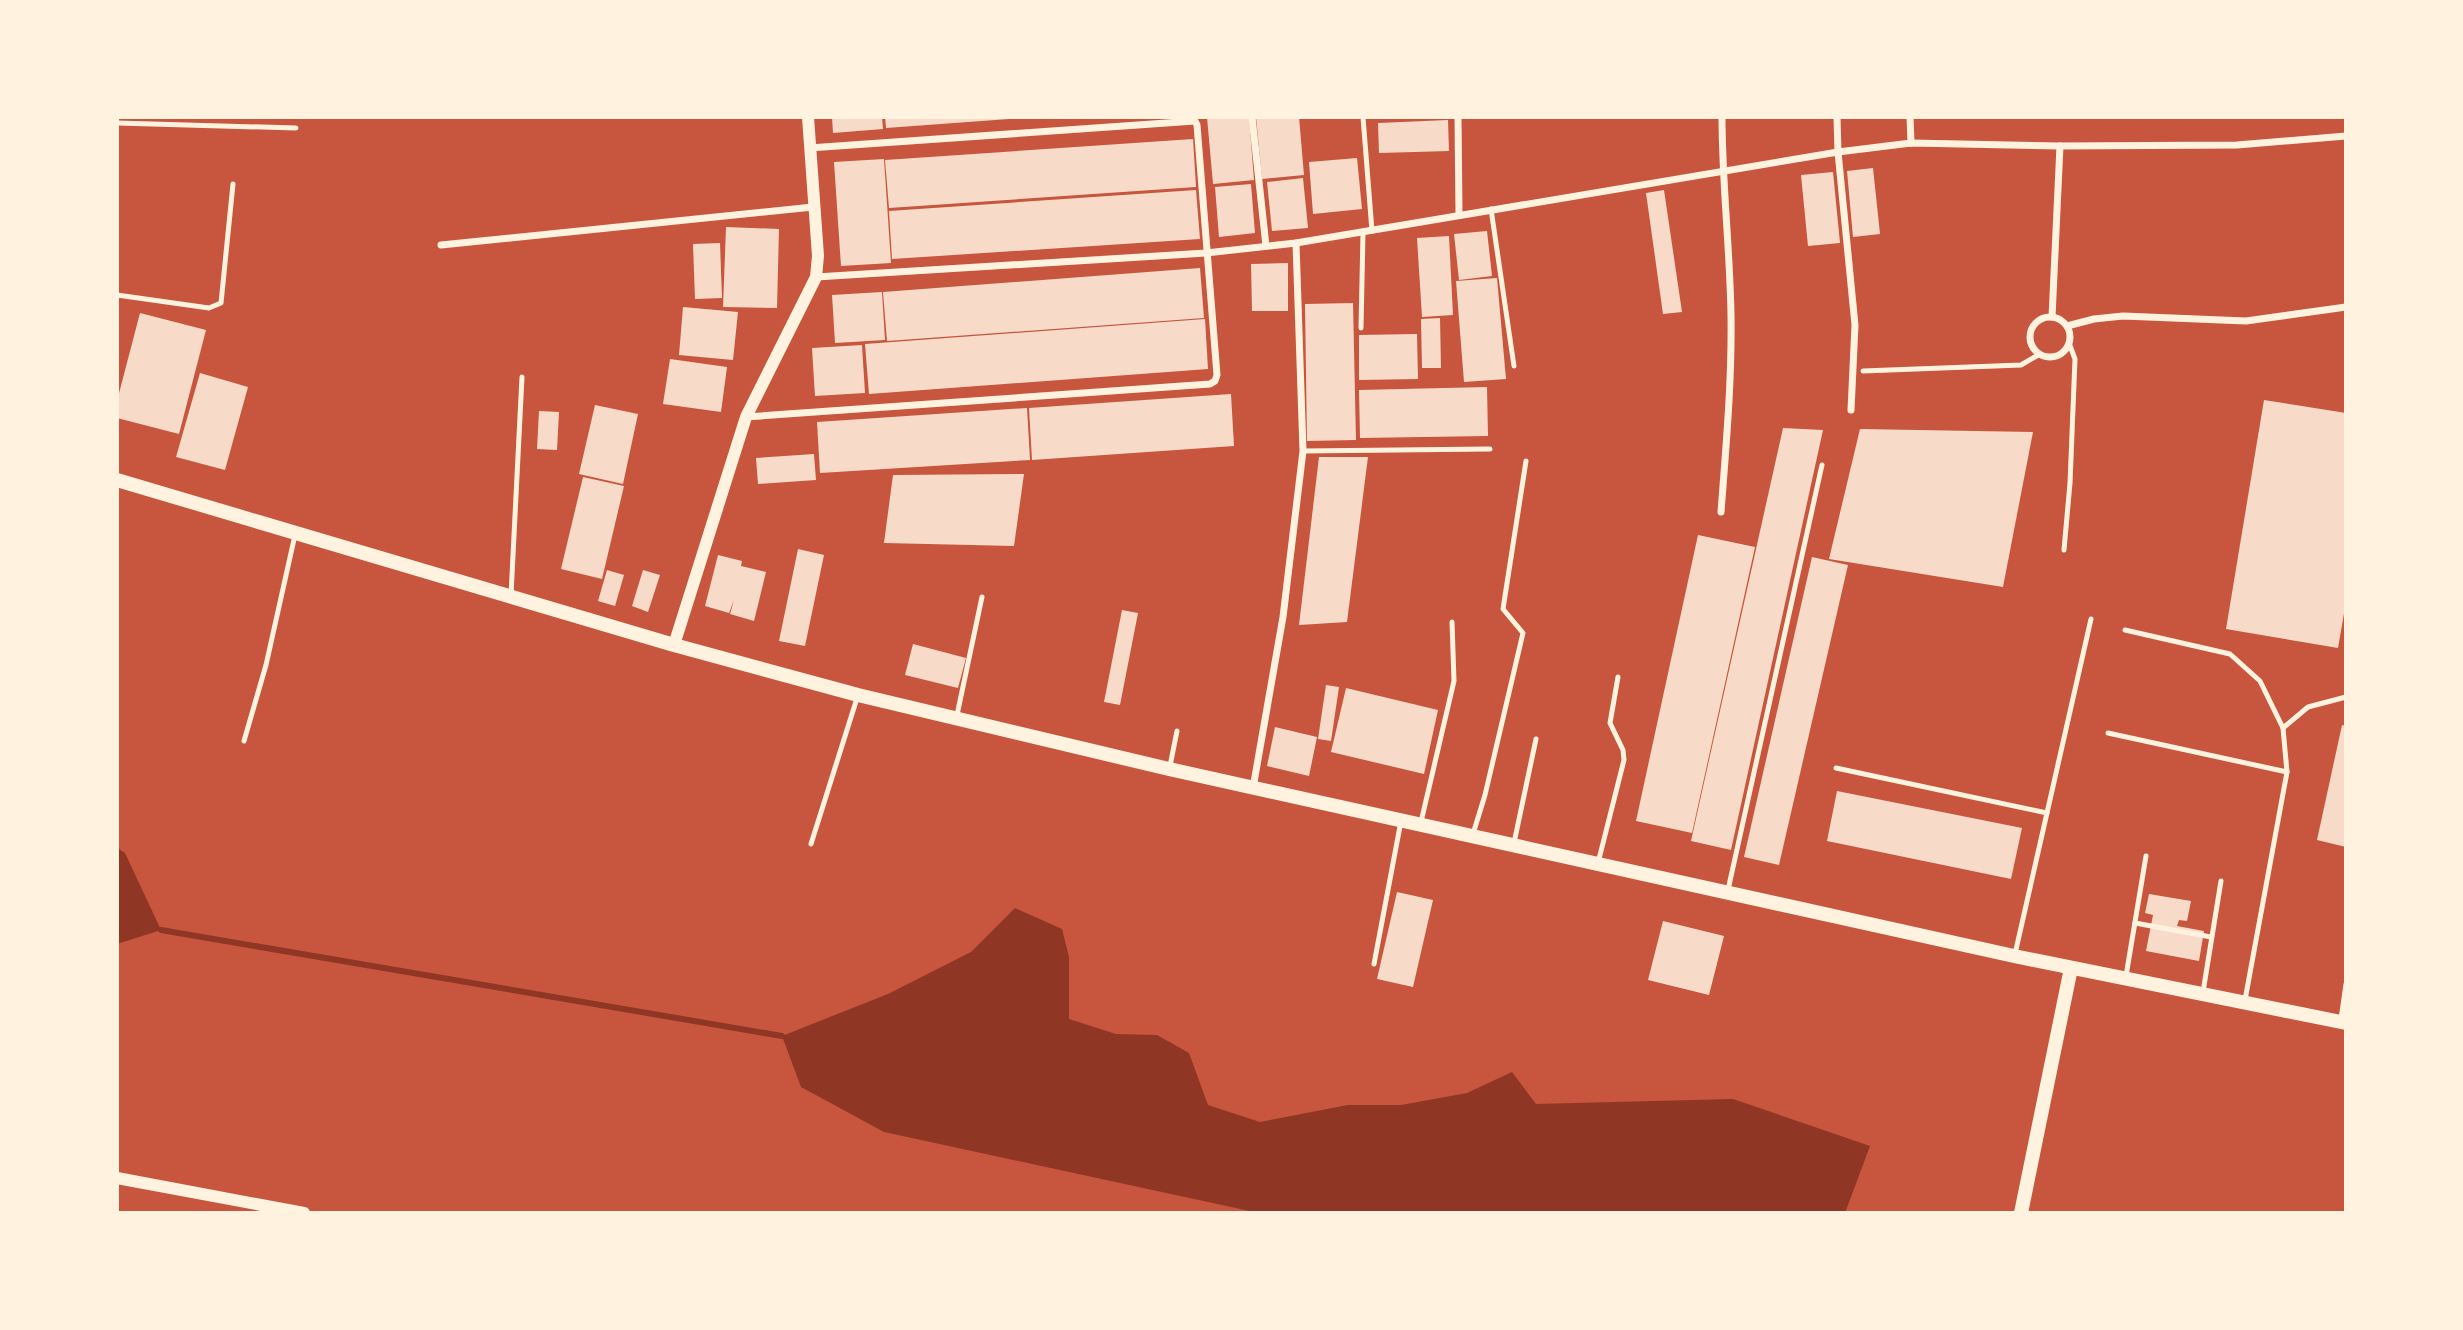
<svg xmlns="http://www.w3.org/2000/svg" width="2463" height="1330" font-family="'DM Sans',sans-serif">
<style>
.water{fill:#8f3625}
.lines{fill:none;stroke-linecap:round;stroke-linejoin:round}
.stream{stroke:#8f3625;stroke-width:6}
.building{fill:#f7dbc8}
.service{stroke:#fff3e0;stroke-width:5}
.minor{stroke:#fff3e0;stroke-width:7}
.tertiary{stroke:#fff3e0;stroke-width:12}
.secondary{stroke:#fff3e0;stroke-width:14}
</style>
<rect width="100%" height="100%" fill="#c8553d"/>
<!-- water -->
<g class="water">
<polygon points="117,848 125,853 161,930 117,944"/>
<polygon points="1015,908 1062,929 1069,957 1069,1019 1116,1034 1157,1035 1189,1053 1208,1105 1260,1122 1348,1105 1401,1105 1467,1093 1512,1072 1536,1104 1733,1099 1870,1146 1845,1213 1259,1213 884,1132 801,1087 782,1036 888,994 971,952"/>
</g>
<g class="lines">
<!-- stream -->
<polyline class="stream" points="161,930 782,1036"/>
</g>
<!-- building -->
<g class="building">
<polygon points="832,117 882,117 883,129 833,133"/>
<polygon points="885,117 1009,117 1009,119 886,128"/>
<polygon points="1207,117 1249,117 1254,180 1213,184"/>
<polygon points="1256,117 1299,117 1304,175 1262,179"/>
<polygon points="1448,120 1449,151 1379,153 1378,123"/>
<polygon points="1193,139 1196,187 889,208 885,160"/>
<polygon points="1357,158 1362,209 1313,214 1309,162"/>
<polygon points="884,159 891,263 841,266 834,162"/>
<polygon points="1873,168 1880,234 1853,237 1847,171"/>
<polygon points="1833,172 1840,243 1808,246 1801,175"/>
<polygon points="1303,178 1308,228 1272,231 1267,182"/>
<polygon points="1251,184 1255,233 1219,237 1215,187"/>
<polygon points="1196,190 1200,239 892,259 889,211"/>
<polygon points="1664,190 1682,312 1663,314 1646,193"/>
<polygon points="726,227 779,229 777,308 723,307"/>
<polygon points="1487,231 1492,276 1459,280 1454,234"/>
<polygon points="1449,236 1453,315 1422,317 1417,238"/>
<polygon points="720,243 722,298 695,299 693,244"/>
<polygon points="1288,263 1288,311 1252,311 1251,264"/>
<polygon points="1200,268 1204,318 887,341 883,292"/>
<polygon points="1497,278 1506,379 1464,382 1456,281"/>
<polygon points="882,292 885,340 835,343 832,295"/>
<polygon points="1353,303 1356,440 1307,441 1305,304"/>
<polygon points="683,307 738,312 733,360 679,355"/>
<polygon points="140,313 206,330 179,434 117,418 117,401"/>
<polygon points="1440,318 1441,368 1422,368 1421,319"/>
<polygon points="1205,319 1208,369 869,394 865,344"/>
<polygon points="1417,334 1418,379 1359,380 1359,335"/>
<polygon points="862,345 865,393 815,396 812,348"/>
<polygon points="670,359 727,367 721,412 663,404"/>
<polygon points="200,373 248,387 225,470 176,457"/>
<polygon points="1487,387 1488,436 1360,438 1359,390"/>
<polygon points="1231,394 1234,446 1032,460 1029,408"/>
<polygon points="2264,400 2346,413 2346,602 2338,648 2226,629"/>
<polygon points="595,405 638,414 623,484 579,474"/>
<polygon points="1027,408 1030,460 820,473 817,422"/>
<polygon points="539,411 559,412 557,450 537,449"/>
<polygon points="1783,428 1823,430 1731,850 1691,841"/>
<polygon points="1860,429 2033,432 2003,587 1829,559"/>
<polygon points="814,454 816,480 758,484 756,458"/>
<polygon points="1319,457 1368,457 1347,622 1299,625"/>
<polygon points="1024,474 1014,546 884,543 893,475"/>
<polygon points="583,477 624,486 602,579 561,569"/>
<polygon points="1698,535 1755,547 1692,833 1636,821"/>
<polygon points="798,549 824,555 805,646 779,641"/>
<polygon points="718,555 742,561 741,566 766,572 754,621 730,614 734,600 729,613 705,606"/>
<polygon points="1812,557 1848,565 1779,865 1744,857"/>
<polygon points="607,570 624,575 615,606 598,601"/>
<polygon points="643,570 660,575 648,612 632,606"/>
<polygon points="1122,610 1138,613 1120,705 1104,702"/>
<polygon points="913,644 966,658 958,688 905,675"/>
<polygon points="1326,685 1339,687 1331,741 1318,739"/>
<polygon points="1346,688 1438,710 1424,774 1331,752"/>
<polygon points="2342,725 2346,726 2346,847 2317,840"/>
<polygon points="1275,727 1317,737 1309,776 1267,766"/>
<polygon points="1837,791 2022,828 2011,879 1827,841"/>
<polygon points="1397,892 1433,900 1413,987 1377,979"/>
<polygon points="2149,894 2191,901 2187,921 2179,920 2177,926 2204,931 2199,961 2146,951 2153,915 2145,913"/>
<polygon points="1663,921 1724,936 1709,995 1648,980"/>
</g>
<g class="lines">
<!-- service -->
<g class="service">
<polyline points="1363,117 1372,231"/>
<polyline points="117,123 296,128"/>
<polyline points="1491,209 1514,366"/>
<polyline points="117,295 209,308 221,303 233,184"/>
<polyline points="1361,328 1363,233"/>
<polyline points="1863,371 2021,365 2040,354"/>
<polyline points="1303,451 1490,449"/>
<polyline points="2064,550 2070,483 2075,359 2069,343"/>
<polyline points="511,595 522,377"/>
<polyline points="2125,630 2230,654 2260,681 2283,728 2287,772 2245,1000"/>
<polyline points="957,715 982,597"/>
<polyline points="2283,728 2308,707 2346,697"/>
<polyline points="2108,733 2287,772"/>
<polyline points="244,741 266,665 295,535"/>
<polyline points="1170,766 1177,731"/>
<polyline points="1836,768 2047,813"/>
<polyline points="1421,822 1454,681 1452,622"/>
<polyline points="1473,834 1485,795 1523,633 1503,609 1526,461"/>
<polyline points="1514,843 1536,739"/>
<polyline points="811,844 858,695"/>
<polyline points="1598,863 1624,760 1623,750 1610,723 1618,677"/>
<polyline points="1728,890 1822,465"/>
<polyline points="2135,923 2211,937"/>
<polyline points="2015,954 2091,619"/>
<polyline points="1374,964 1401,821"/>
<polyline points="2126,976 2146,856"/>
<polyline points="2203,992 2221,881"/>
<polyline points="2341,1019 2346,984"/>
</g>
<!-- minor -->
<g class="minor">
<polyline points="1252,117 1266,246"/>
<polyline points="1458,117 1459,214"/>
<polyline points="1837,117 1838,152 1855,325 1851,410"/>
<polyline points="1910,117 1911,143"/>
<polyline points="441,245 813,207"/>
<polyline points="816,277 1206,253 1296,243 1838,152 1911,143 2060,146 2237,145 2346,136"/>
<polyline points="2052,317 2060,146"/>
<circle cx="2050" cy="337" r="20"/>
<polyline points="2067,326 2094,319 2123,316 2246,321 2346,307"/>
<polyline points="746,417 1210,384 1215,381 1217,375 1197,125 1195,121 809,148"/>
<path d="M 1721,512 C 1726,446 1732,381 1731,315 C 1730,249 1722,183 1722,117"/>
<polyline points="1253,788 1283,617 1303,451 1296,243"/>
</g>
<!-- tertiary -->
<g class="tertiary">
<polyline points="674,645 746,417 816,277 818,256 808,117"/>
<polyline points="117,1178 304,1213"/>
</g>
<!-- secondary -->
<g class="secondary">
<polyline points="117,480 674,645 858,695 1169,769 2014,956 2346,1023"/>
<polyline points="2021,1213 2071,968"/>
</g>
</g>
<!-- border -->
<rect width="2463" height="1330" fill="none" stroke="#fff3e0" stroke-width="238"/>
</svg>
